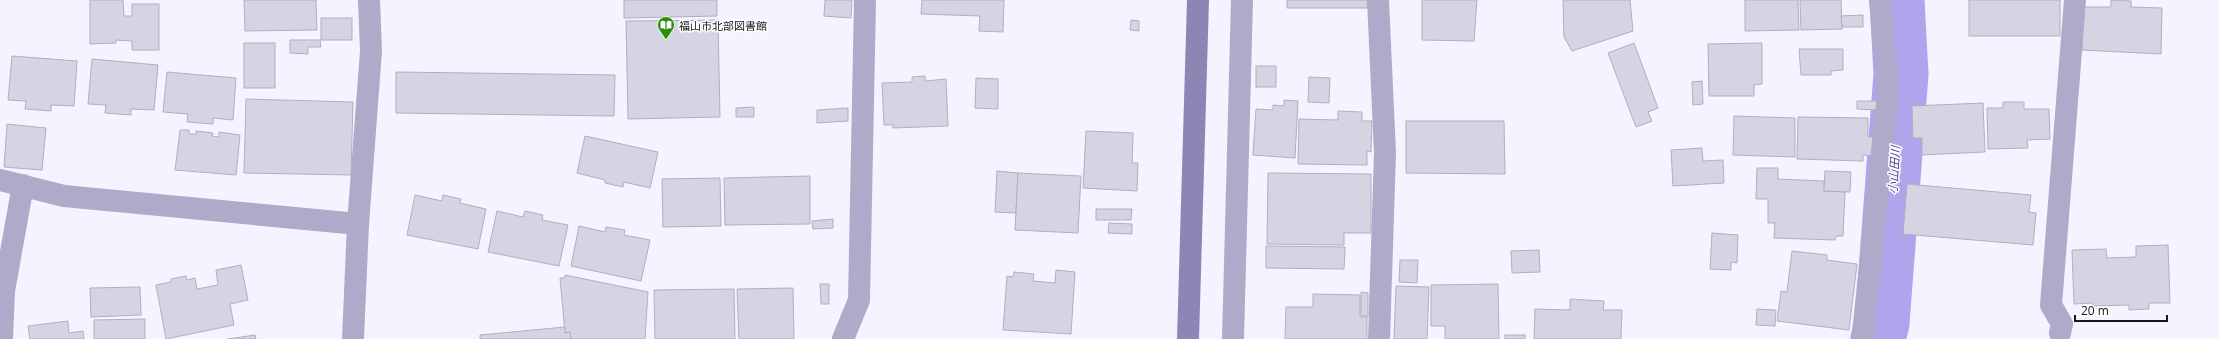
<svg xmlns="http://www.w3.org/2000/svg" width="2219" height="339" font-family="'Open Sans','Noto Sans JP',sans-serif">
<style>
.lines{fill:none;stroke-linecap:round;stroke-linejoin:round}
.river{stroke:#b0a5ed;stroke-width:55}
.building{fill:#d5d4e2;stroke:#b1afbe}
.street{stroke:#aeaaca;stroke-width:22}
.secondary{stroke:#8d86b5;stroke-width:22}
.labels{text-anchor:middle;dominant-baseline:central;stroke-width:3;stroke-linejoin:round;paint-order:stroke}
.poi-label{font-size:11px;fill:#17161b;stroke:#fff;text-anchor:start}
.water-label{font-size:12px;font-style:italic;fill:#584598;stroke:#fff}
</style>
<rect width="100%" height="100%" fill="#f4f3ff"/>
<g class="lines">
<!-- river -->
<polyline class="river" points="1878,339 1882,323 1901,74 1897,0"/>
</g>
<!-- building -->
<g class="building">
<polygon points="90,0 123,0 124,16 132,16 132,4 159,4 159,50 132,50 132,41 116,40 116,43 90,44"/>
<polygon points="244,0 316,0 317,30 245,31"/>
<polygon points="624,0 717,0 717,16 624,18"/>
<polygon points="825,0 852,0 851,18 824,16"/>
<polygon points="922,0 1004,0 1003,32 979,31 980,16 921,14"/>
<polygon points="1287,0 1367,0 1368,8 1287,8"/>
<polygon points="1422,0 1477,0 1474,41 1422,40"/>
<polygon points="1563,0 1630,0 1633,31 1572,51 1564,37"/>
<polygon points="1745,0 1798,0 1799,30 1745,31"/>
<polygon points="1800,0 1841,0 1842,29 1801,30"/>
<rect x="1969" y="0" width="91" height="36"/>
<polygon points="2111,0 2131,1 2131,7 2162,8 2161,54 2082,50 2083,7 2111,7"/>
<polygon points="1863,15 1863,27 1842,27 1841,16"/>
<rect x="321" y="18" width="31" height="22"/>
<polygon points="718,20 720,117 628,119 626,21"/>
<polygon points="1131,20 1139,21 1139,31 1130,30"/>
<polygon points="290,40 320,40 321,47 308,47 308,54 290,53"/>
<rect x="244" y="43" width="31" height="45"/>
<polygon points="1634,43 1658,108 1648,112 1652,121 1636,127 1608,53"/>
<polygon points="1762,43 1762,84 1754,85 1754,96 1709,96 1708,44"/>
<polygon points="1799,49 1843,49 1843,70 1831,71 1831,75 1801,75"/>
<polygon points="12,56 77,61 74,106 51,105 51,111 25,109 26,101 8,100"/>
<polygon points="92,59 158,65 154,110 131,109 131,115 105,113 106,105 88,104"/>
<rect x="1256" y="66" width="20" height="21"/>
<polygon points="167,72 236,78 233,120 213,118 213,124 187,122 188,114 163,112"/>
<polygon points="396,72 615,75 614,116 396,113"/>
<polygon points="925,76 925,81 946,79 948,126 893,128 893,125 884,125 882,83 912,82 912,77"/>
<polygon points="1309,77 1330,78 1329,103 1308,102"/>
<polygon points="976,78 998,79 998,109 975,108"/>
<polygon points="1702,81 1703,104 1693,105 1692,82"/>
<polygon points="246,99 353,102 351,175 244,173"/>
<polygon points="1284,100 1298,101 1295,158 1253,155 1256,109 1273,110 1273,105 1284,106"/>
<polygon points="1857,101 1877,101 1877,110 1857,109"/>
<polygon points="2003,102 2024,102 2024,109 2049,109 2050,139 2027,140 2028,148 1988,149 1987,108 2003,108"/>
<polygon points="1983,103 1985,152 1922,155 1922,138 1913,138 1912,106"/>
<polygon points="754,107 754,117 736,117 736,108"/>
<polygon points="848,108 848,121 817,123 817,110"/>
<polygon points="1338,111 1362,112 1362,121 1372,121 1371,152 1367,151 1367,165 1298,164 1299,119 1338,120"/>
<polygon points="1734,116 1795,118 1795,157 1733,155"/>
<polygon points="1798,117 1868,118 1868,137 1875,137 1875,156 1863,155 1863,161 1797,159"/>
<polygon points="1406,121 1504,121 1505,174 1406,173"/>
<polygon points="7,124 46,128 42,170 4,167"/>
<polygon points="180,130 189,130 189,134 196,134 196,131 213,133 212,136 219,137 219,132 240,135 236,175 175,170"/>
<polygon points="1086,131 1133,133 1132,163 1138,163 1137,191 1083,188"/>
<polygon points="585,136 658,152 650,188 624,182 623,187 605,183 605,180 577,173"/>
<polygon points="1702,148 1703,161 1723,160 1724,183 1673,186 1671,150"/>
<polygon points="1757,168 1778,168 1778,179 1824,181 1824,191 1845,192 1843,236 1836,236 1835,240 1774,238 1775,223 1768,223 1768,199 1756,199"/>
<polygon points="997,171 1018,173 1016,213 995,212"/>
<polygon points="1825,171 1851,172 1850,192 1824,191"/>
<polygon points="1018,173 1081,176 1078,233 1015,230"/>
<polygon points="1268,173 1371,174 1371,233 1344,233 1344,245 1267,244"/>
<polygon points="810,176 810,224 725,225 724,178"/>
<polygon points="720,178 721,226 663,227 662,179"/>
<polygon points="1907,184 2031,195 2029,212 2036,213 2033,245 1903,234"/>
<polygon points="415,195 442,201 443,195 461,199 460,203 486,209 478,249 407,235"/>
<polygon points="1096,209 1132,209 1131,220 1096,220"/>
<polygon points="497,211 523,217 525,211 543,215 542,220 568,225 559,266 488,252"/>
<polygon points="833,219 833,228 813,229 812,221"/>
<polygon points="1109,223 1132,224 1132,234 1108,233"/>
<polygon points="579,226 605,232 606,227 625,230 624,235 650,240 641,281 571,266"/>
<polygon points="1712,233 1738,235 1737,263 1731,262 1731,270 1710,269"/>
<polygon points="2168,245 2170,303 2149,303 2149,309 2129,310 2129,305 2092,306 2092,303 2074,304 2072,250 2106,249 2107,258 2136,257 2136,246"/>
<polygon points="1266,246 1345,247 1344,269 1266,268"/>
<polygon points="1539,250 1540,272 1512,273 1511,251"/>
<polygon points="1792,251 1827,255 1827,260 1857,264 1849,330 1777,321 1781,291 1787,292"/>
<polygon points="1400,260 1418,260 1417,283 1399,282"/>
<polygon points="241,265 248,300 230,304 234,325 166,339 156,285 171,282 171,279 186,276 187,280 195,278 197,289 218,285 216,270"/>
<polygon points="1056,270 1075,272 1071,334 1003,330 1007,276 1013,277 1014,272 1034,274 1033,281 1055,283"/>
<polygon points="565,275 648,292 645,339 571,339 570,332 565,333 560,278 565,278"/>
<polygon points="820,284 829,284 829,304 821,304"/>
<polygon points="1498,284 1499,339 1445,339 1445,326 1431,326 1431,285"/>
<polygon points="1396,286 1429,287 1427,339 1394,339"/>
<polygon points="140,287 141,315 91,317 90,288"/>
<polygon points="793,288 794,339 739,339 737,289"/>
<polygon points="734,289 735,339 655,339 654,290"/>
<polygon points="1361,292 1368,293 1368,316 1361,316"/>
<polygon points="1313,294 1360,295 1360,317 1367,317 1367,339 1285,339 1286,307 1313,307"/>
<polygon points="1570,299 1604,301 1603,310 1622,310 1621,339 1534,339 1535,309 1570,310"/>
<polygon points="1757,309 1776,310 1775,326 1756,325"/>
<polygon points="145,319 145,339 94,339 94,320"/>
<polygon points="68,321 69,333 83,331 84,339 30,339 28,326"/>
<polygon points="565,327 565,333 570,332 571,339 480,339 480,335"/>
<polygon points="255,335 256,339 228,339"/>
<rect x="1505" y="335" width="20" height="4"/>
</g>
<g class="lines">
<!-- street -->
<g class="street">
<polyline points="1378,0 1385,153 1379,339"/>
<polyline points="0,180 64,196 358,224"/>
<polyline points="1863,333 1888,93 1880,0"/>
<polyline points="2060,333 2062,324 2051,305 2075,0"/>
<polyline points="2,339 4,291 23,185"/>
<polyline points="353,339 358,224 371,51 369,0"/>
<polyline points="843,339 859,300 865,0"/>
<polyline points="1233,339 1242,0"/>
</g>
<!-- secondary -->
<polyline class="secondary" points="1188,339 1198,0"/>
</g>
<!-- icons -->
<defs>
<symbol id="library-pin" viewBox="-11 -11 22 30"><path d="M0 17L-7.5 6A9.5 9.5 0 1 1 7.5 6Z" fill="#288f0f" stroke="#fff"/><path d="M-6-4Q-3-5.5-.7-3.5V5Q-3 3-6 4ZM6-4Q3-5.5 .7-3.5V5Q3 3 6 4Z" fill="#fff"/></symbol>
</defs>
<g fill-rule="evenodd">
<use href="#library-pin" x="656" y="15" width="20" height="27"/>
</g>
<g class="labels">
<!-- poi labels -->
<g class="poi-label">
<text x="679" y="25">福山市北部図書館</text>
</g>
<!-- water labels -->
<g class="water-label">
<text transform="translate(1894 170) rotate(-86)">小山田川</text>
</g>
</g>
<!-- scale -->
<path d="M2075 315v6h92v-6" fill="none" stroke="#17161b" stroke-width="2"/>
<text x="2081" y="315" font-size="12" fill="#17161b" stroke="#ffffff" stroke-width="3" paint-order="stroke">20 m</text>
</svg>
